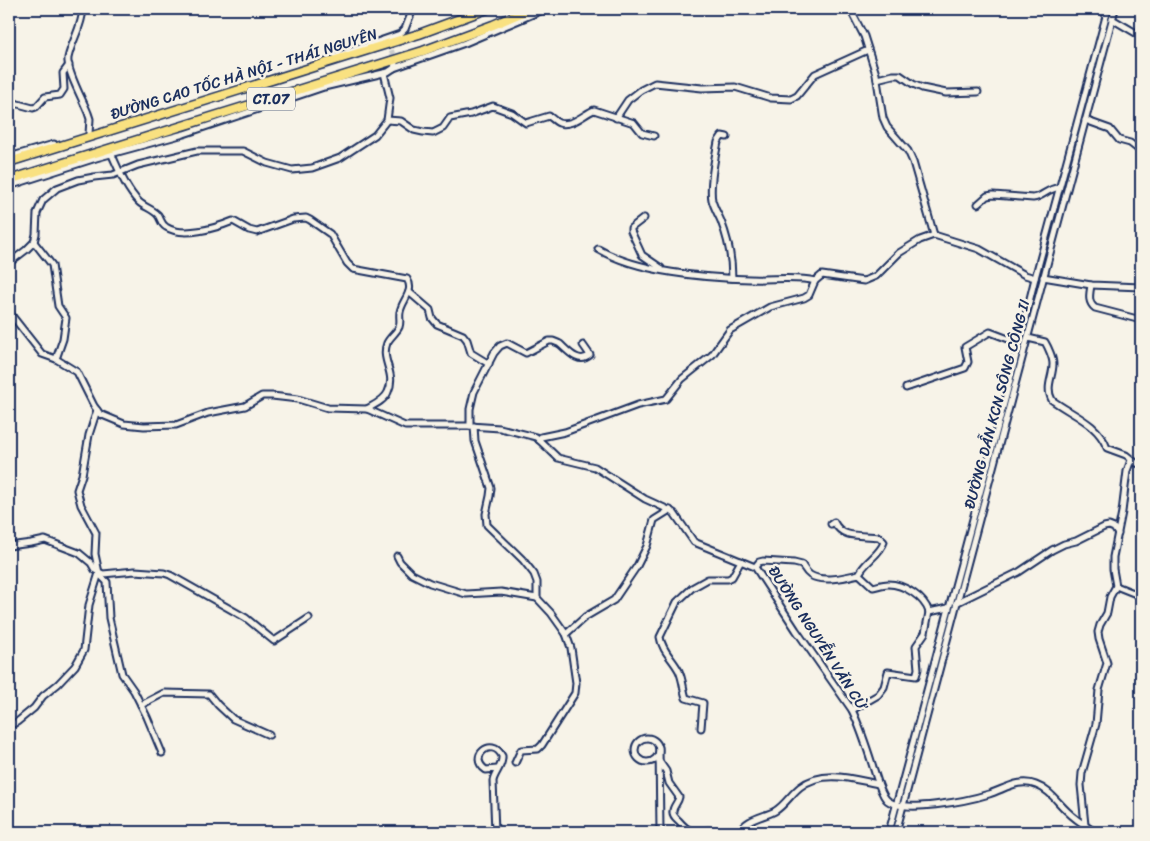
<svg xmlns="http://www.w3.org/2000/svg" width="1150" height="841" font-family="Sriracha,sans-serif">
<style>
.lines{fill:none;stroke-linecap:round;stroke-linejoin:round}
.stream{stroke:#5e8cb3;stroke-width:1}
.minor-tunnel{stroke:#cbcccc;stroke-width:5;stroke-dasharray:5 2.5;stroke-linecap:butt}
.minor-casing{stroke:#1b2f5e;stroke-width:9}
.highway-casing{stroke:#1b2f5e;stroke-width:11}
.minor{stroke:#f7f3e8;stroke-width:5}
.highway{stroke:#f9e181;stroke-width:8}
.labels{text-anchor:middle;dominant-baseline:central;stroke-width:5;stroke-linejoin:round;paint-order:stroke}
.shield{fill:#f7f3e8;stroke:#5d6a87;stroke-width:1}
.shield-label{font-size:14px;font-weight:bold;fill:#1b2f5e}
.street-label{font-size:15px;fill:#1b2f5e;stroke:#f7f3e8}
</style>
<rect width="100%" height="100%" fill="#f7f3e8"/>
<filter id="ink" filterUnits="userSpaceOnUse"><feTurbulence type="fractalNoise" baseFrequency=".02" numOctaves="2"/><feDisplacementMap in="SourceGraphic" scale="10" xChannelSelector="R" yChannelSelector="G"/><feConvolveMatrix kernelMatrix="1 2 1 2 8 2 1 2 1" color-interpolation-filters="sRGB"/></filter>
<g filter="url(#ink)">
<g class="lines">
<!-- stream -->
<polyline class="stream" points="1127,23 1141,32"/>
<!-- minor-tunnel -->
<polyline class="minor-tunnel" points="389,43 395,61"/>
<defs>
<g id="minor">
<path d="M 83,9 C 82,27 72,40 68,58 C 66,70 83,100 88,113 L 90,119 L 89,134"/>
<polyline points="850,9 864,36 876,74 883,118 887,127 908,151 913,162 934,235"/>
<polyline points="1100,9 1107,14"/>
<polyline points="1112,19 1141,36"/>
<polyline points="336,56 400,34 405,29 413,9"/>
<polyline points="394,68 465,43 545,9"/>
<polyline points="877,79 893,75 900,75 913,84 922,88 946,93 978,92"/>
<polyline points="9,100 18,104 33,108 36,107 45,97 60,95 64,89 63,73 69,65"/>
<polyline points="616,118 628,100 641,90 655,83 702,88 735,87 771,98 791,99 797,96 815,74 868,50"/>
<path d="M 387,120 L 401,121 L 414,130 L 423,132 L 433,133 L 443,128 L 450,118 L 471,114 L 493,106 L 512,113 L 526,123 L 549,116 C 552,118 556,122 559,123 C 572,127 584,114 594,110 L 634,123 L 642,133 L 654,136"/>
<polyline points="1085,120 1110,129 1119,140 1130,143 1139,150"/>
<path d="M 727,137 L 722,136 L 718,142 C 715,157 709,185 712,200 C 714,208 718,214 721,221 C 728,239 732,259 732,278"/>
<path d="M 112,155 C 119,170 126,189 139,202 C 144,207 153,209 158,215 C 161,219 161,224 166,227 C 183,238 216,228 233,221 L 249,230 L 257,232 L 293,219 L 306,218 L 310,220 L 330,234 L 347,263 L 353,269 L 407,279 C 415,291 402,300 400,312 C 399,317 401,322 399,327 C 396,333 390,337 387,343 C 380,361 397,373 388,392 C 385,400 374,405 367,409"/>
<polyline points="9,157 54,144"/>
<polyline points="9,186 96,158 184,134 324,87 388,72 394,68 395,64"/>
<path d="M 978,204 L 987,196 L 993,195 L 1033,198 C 1043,197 1049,187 1059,188"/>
<polyline points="644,218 631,228 631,231 642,255 661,268"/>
<polyline points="34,242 52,265 58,306 66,318 63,339 56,359"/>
<path d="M 598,249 C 637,272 705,278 750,279 C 770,280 797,276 815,281"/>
<polyline points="9,263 26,250 34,242 36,234 37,213 43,200 57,188 78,180 94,177 113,175 138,165 197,151 243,151 267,163 292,170 312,168 340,158 375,135 387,120 390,98 384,73"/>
<polyline points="1043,277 1091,285 1141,287"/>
<path d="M 1091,285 C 1090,293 1087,302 1095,308 L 1141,320"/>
<polyline points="409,292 430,310 432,318 437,324 463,335 467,340 471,353 489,364"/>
<path d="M 9,312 L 42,354 L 56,359 L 77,372 L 94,406 L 100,414 L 124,424 L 144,426 L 176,425 L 208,413 L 245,406 L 262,396 L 272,396 L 298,399 L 328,408 L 367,409 L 405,426 L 470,426 L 500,428 L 536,437 L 558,458 L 595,467 L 645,499 L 669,510 L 674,513 L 694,542 L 755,567 L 796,630 L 852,710 C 861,729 867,748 873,767 C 877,778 879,790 886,799 C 900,815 970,800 989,794 C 1005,789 1019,778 1036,785 C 1050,790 1057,802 1068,812 C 1076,820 1086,826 1095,832"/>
<path d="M 1028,338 L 1045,342 C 1048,347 1053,358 1053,364 C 1053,377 1045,387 1052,400 C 1072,415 1098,423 1107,448 L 1126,455 L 1136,463 L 1141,464"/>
<path d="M 560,344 C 568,351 579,365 590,355 L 583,345"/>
<polyline points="906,388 965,368 968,362 965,347 990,332 1019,343"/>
<polyline points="470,426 470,409 474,392 494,353 500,346 507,343 526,353 549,341 553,341 558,343"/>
<polyline points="474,426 475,441 491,488 490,496 486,514 487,525 523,560 534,574 537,582 537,598 551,613 566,634 571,648 576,683 575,693 542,745 538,749 521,750 515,763"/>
<polyline points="539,440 541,437 565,432 638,405 666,399 682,379 712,355 730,330 770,307 804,298 809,295 815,281 822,275 864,281 876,276 899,253 920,240 934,235 979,249 1025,275 1035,278"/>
<path d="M 831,524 L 834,522 C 843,540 862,534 879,537 L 884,542 C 880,555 865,561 859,574"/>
<polyline points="9,546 31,543 45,540 79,553 91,563 95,570 103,574 135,571 164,573 170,575 246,618 274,641 309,618"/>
<polyline points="397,556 400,562 412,574 430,583 466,594 501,592 537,598"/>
<path d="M 755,567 L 759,562 L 763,561 L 794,563 L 802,565 C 804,568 806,572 810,575 C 823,583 846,577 859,574 L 873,587 C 878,586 883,584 888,584 C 904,584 924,597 929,612 L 948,608"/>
<polyline points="100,575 107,582 109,618 122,674 134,691 147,717 162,753"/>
<polyline points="1116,586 1141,596"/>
<polyline points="956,603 1019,572 1052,550 1064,544 1076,541 1104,527 1109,526 1114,528 1118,534"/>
<polyline points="566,634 585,617 614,600 637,566 647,546 654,520 670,510"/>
<polyline points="141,705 164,693 209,694 218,705 233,719 269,735"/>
<polyline points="852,710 878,695 884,687 888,672 916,676 918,669 916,646 925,633 929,612"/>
<polyline points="9,726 17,722 34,708 43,696 58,684 75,666 84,650 89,605 99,573 95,554 96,533 81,505 77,490 82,475 89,435 97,410"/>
<path d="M 701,728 L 703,703 L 686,698 C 683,689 683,680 679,671 C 673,659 662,651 660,637 L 677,602 L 692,588 L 708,579 L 728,579 L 732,577 L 741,561"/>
<circle cx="647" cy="750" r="12"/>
<polyline points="659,747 660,832"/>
<path d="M 659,761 L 666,771 L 669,783 L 679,797 C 678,803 673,806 673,811 C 672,815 676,818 679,821 C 696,841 700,825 718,832"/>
<polyline points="1085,825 1081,785 1082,773 1096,724 1099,690 1107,663 1099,639 1098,632 1100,625 1107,613 1110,597 1116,586 1113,569 1113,557 1122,512 1127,471 1131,460"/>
<path d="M 495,832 L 493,781 C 495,772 503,766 502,756 C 492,736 467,757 486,770 L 497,769"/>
<path d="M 740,832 C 745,819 764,817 775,811 C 785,805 791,794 800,787 C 823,769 853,779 878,784"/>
<polyline points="889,832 1007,392 1035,278 1108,9"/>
<polyline points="896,832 1115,9"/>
</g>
<g id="highway">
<polyline points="9,162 419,34 487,9"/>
<polyline points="9,180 423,51 493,25 530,9"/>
</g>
</defs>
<!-- minor casing -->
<use href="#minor" class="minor-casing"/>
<!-- highway casing -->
<use href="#highway" class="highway-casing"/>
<!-- minor -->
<use href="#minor" class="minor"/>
<!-- highway -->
<use href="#highway" class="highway"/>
</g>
</g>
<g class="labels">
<!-- shield labels -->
<rect class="shield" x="247" y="87.5" width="48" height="23" rx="4"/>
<g class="shield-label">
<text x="271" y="99">CT.07</text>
</g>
<!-- street labels -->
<g class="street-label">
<text transform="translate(244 74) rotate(-17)">ĐƯỜNG CAO TỐC HÀ NỘI - THÁI NGUYÊN</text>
<text transform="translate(997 404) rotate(-75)">ĐƯỜNG DẪN KCN SÔNG CÔNG II</text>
<text transform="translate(818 638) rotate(57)">ĐƯỜNG NGUYỄN VĂN CỪ</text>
</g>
</g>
<!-- margin -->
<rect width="1150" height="841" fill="none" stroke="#f7f3e8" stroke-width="30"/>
<rect x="15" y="15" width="1120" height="811" fill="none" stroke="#1b2f5e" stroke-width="2" filter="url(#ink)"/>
</svg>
